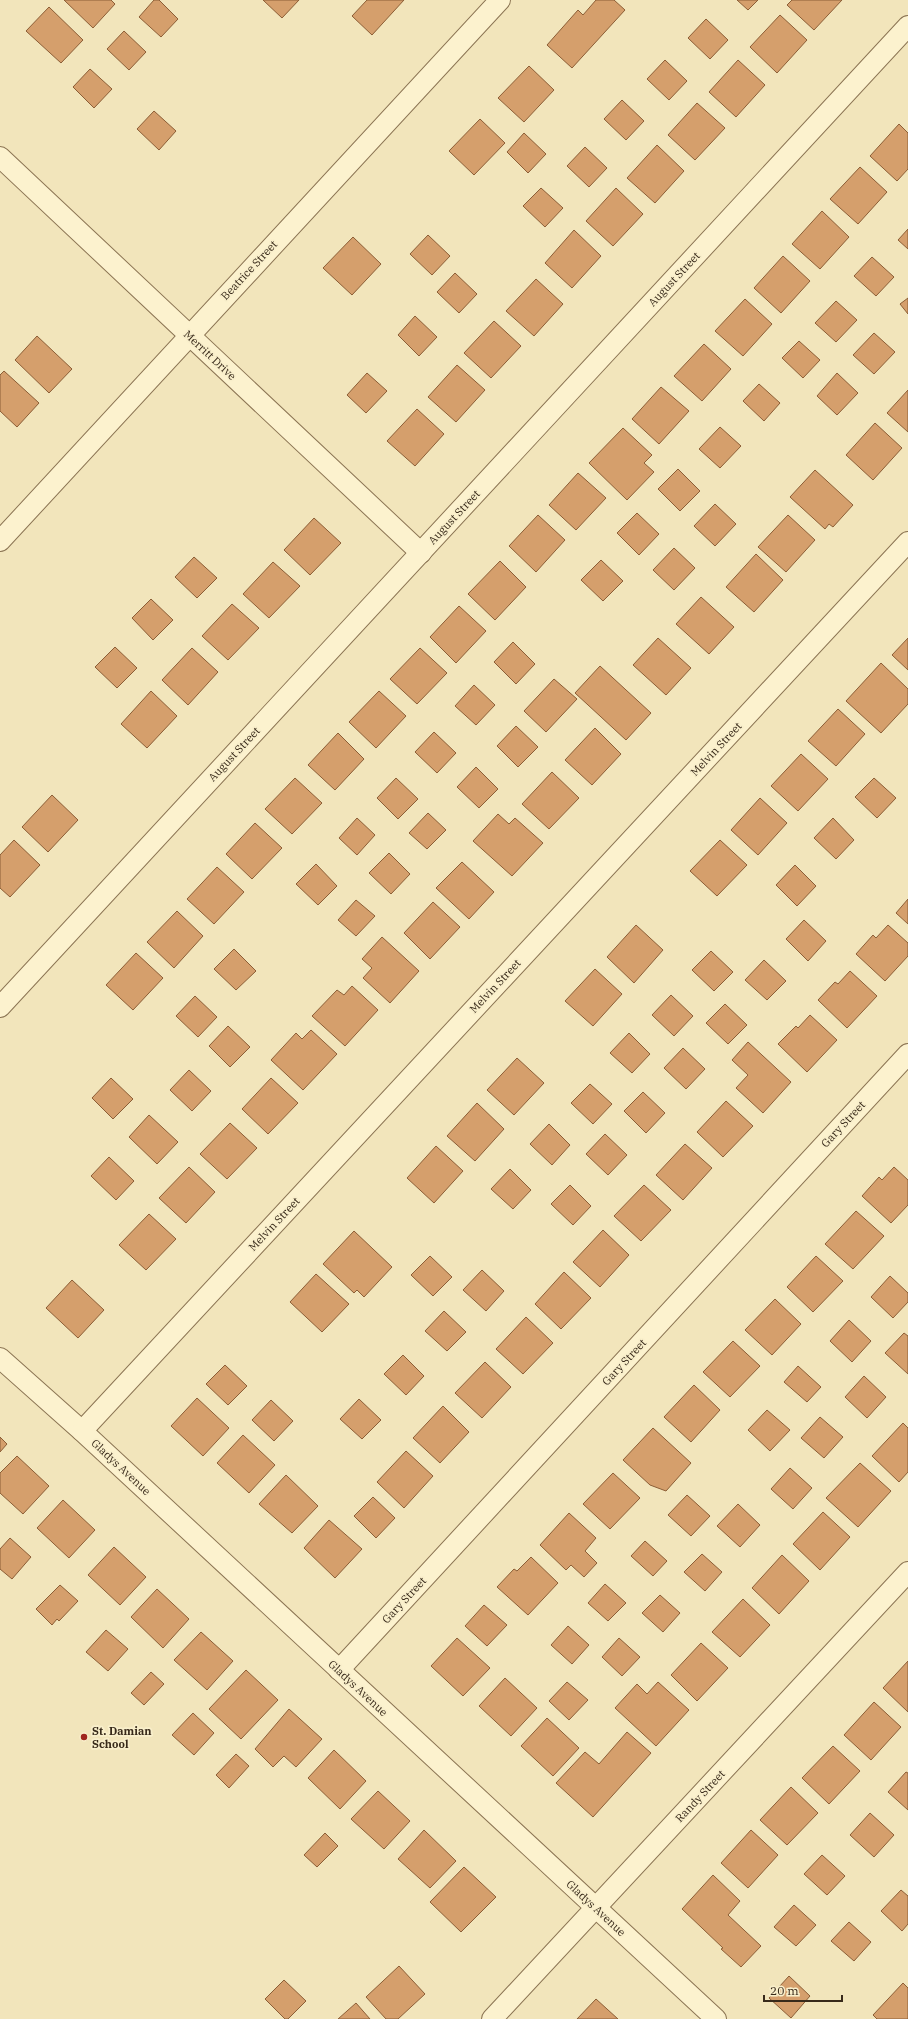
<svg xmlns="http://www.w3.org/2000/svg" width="908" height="2019" font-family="'IBM Plex Serif',serif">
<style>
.building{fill:#d59f6c;stroke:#8c5e36}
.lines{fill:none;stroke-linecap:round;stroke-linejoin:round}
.street-casing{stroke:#8b7453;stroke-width:22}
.street{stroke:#fcf2ce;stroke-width:20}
.poi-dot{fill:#a0251d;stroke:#f9efcb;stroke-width:1.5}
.labels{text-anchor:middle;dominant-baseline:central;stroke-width:3.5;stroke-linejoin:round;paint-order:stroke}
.street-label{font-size:11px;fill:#382a1a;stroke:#f9efcb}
.poi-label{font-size:11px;font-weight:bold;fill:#382a1a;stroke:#f9efcb;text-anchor:start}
</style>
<rect width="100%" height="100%" fill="#f2e5bb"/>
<!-- building -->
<g class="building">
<polygon points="64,0 111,0 115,4 93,28"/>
<polygon points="154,0 159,0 178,19 161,37 139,17"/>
<polygon points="263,0 299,0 282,18"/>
<polygon points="367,0 404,0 372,35 352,16"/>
<polygon points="596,0 614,0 625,10 572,68 547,45 578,10 583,15"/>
<polygon points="737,0 758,0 748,10"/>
<polygon points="792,0 842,0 814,30 787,5"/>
<polygon points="49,7 83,40 61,63 26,31"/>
<polygon points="780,15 807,40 777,73 750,47"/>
<polygon points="706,19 728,40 710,59 688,38"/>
<polygon points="124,31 146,52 129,70 107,49"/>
<polygon points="665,60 687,81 669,100 647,79"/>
<polygon points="738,60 765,85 736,117 709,92"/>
<polygon points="529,66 554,90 524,122 498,98"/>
<polygon points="90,69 112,89 94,108 73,87"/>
<polygon points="622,100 644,121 626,140 604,119"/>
<polygon points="697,103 725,128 695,160 668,135"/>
<polygon points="154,111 176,131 159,150 137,129"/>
<polygon points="480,119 505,143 474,175 449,151"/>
<polygon points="899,124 908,133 908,169 897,181 870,156"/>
<polygon points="524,133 546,154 528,173 507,152"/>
<polygon points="657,145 684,171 655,203 627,178"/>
<polygon points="585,147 607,168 589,187 567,166"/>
<polygon points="860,167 887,192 858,224 830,199"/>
<polygon points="541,188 563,208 545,227 523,206"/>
<polygon points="616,188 643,214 613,246 586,221"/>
<polygon points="822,211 849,237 820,269 792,244"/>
<polygon points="908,229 908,249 898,240"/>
<polygon points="574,230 601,256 572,288 545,263"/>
<polygon points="428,235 450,256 432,275 410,254"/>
<polygon points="353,237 381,264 352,295 323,268"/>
<polygon points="783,256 810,281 781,313 754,288"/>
<polygon points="872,257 894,277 876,296 854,276"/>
<polygon points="455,273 477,294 459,313 437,292"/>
<polygon points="536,279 563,304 534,336 506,311"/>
<polygon points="908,298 908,314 900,304"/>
<polygon points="745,299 772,324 743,356 715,331"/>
<polygon points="836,301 857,320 836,342 815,323"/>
<polygon points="415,316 437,337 419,356 398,335"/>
<polygon points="494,321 521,346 491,378 464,353"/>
<polygon points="874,333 895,352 874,374 853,355"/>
<polygon points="37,336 72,369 49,393 15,360"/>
<polygon points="799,341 820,360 803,378 782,358"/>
<polygon points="704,344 731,369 702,401 674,376"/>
<polygon points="457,365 485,390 456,422 428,397"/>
<polygon points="4,371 39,403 17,427 0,411 0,375"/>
<polygon points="367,373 387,391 366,413 347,395"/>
<polygon points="837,373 858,393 837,415 817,396"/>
<polygon points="759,384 780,403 764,421 743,401"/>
<polygon points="661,387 689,411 659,444 632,419"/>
<polygon points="908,390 908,432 887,413"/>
<polygon points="417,409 444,434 415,466 387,441"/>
<polygon points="875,423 902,448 873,480 846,455"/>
<polygon points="720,427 741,446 720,468 699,449"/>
<polygon points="623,428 652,455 644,463 654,472 627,500 589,463"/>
<polygon points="678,469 700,491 680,511 658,489"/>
<polygon points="815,470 853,505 833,527 829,524 825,529 790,497"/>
<polygon points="578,473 606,498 576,530 549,505"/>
<polygon points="715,504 736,524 715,546 694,526"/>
<polygon points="637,513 659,534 639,555 617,533"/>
<polygon points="538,515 565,540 536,572 509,546"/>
<polygon points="788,515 815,540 786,572 758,547"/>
<polygon points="314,518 341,543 310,575 284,550"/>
<polygon points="674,548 695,568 674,590 653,570"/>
<polygon points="756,554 783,580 754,612 726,587"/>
<polygon points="194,557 217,578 197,598 175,577"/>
<polygon points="601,560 623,581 603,601 581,580"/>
<polygon points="500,561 526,587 495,620 468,594"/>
<polygon points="273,562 300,586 269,618 243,594"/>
<polygon points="701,597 734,627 709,654 676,624"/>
<polygon points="151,599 173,620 153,640 132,618"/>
<polygon points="232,604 259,628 228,660 202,636"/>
<polygon points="459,606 486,631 456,663 430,637"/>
<polygon points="658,638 691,668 666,695 633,665"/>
<polygon points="908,638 908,670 892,655"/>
<polygon points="513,642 535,664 516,684 494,662"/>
<polygon points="115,647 137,668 117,688 95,667"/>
<polygon points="192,648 218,672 188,705 162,680"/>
<polygon points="420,648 447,673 417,704 390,679"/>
<polygon points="881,663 908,689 908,704 881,733 846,701"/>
<polygon points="600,666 651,713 626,740 575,693"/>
<polygon points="554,679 577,699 546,732 524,711"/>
<polygon points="474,685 495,705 476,725 455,706"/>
<polygon points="151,691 177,716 147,748 121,724"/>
<polygon points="379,691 406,716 376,748 349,722"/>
<polygon points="838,709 865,734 836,766 808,741"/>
<polygon points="516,726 538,747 518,767 497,746"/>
<polygon points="595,728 621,754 592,785 565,760"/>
<polygon points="434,732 456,753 437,773 415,752"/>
<polygon points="338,733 364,759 335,790 308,765"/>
<polygon points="801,754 828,779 798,811 771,786"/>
<polygon points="476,767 498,789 479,808 457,787"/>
<polygon points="552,772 579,798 549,829 522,804"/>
<polygon points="295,778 322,803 292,834 265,809"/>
<polygon points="396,778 418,799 398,819 377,798"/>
<polygon points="874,778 896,798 877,818 855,797"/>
<polygon points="52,795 78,820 48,852 22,827"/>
<polygon points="760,798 787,823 758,855 731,830"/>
<polygon points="428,813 446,830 427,849 409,833"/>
<polygon points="498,814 509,824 515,818 543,843 512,876 473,841"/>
<polygon points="357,818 375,835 357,855 339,838"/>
<polygon points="833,818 854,840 836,859 814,838"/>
<polygon points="255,823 282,848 252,879 226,854"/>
<polygon points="14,840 40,865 10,897 0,888 0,855"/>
<polygon points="720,840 747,865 717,896 690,871"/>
<polygon points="389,853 410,874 391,894 369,873"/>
<polygon points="462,862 494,892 469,919 436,888"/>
<polygon points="316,864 337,886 318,905 296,884"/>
<polygon points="795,865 816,886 797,906 776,885"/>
<polygon points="217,867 244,892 214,924 187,899"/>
<polygon points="908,899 908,924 896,913"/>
<polygon points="356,900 375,916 356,936 338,920"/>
<polygon points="433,902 460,927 430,959 404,933"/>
<polygon points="177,911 203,936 174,968 147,942"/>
<polygon points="804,920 826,941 808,961 786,939"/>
<polygon points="636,925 663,950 634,983 607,957"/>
<polygon points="888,925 908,943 908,956 885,981 856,954 873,935 876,938"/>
<polygon points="382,937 419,971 390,1003 363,978 372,968 362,959"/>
<polygon points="234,949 256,971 236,990 214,969"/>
<polygon points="711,951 733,972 714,991 692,970"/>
<polygon points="136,953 163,978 133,1010 106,985"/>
<polygon points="764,960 786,981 767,1000 745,980"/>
<polygon points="595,969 622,994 593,1026 565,1001"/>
<polygon points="850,971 877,996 847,1028 818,1000 835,982 838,984"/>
<polygon points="352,986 378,1010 345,1046 312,1016 337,990 344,995"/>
<polygon points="671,995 693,1016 674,1036 652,1015"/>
<polygon points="195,996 217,1017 198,1037 176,1016"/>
<polygon points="725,1004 747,1025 728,1044 706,1023"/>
<polygon points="810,1015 837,1040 807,1072 778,1044 796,1026 798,1028"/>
<polygon points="228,1026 250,1047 230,1067 209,1046"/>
<polygon points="311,1030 337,1054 303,1090 271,1060 296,1033 302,1039"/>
<polygon points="629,1033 650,1054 632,1073 610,1053"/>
<polygon points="748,1042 791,1082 763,1113 736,1088 748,1075 732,1060"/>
<polygon points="683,1048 705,1069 686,1089 664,1068"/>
<polygon points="517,1058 544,1083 514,1115 487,1090"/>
<polygon points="189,1070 211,1091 192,1111 170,1090"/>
<polygon points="111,1078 133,1099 113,1119 92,1098"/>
<polygon points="271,1078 298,1103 268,1134 242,1109"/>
<polygon points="590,1084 612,1104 593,1124 571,1103"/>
<polygon points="643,1092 665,1113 646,1133 624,1111"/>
<polygon points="726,1101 753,1126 723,1157 697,1132"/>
<polygon points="477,1103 504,1129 475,1161 447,1136"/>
<polygon points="149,1115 178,1142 157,1164 129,1137"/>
<polygon points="230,1123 257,1148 227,1179 200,1154"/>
<polygon points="549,1124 570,1145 552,1165 530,1144"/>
<polygon points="605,1134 627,1155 608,1175 586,1154"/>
<polygon points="685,1144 712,1168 683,1200 656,1175"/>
<polygon points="436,1146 463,1171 434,1203 407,1178"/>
<polygon points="109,1157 134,1181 116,1200 91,1176"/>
<polygon points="189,1167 215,1192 186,1223 159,1198"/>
<polygon points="894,1167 908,1180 908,1205 891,1223 862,1196 879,1177 882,1180"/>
<polygon points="510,1169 531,1190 513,1209 491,1189"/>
<polygon points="570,1185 591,1206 573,1225 551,1204"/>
<polygon points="644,1185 671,1210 641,1241 614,1216"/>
<polygon points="856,1211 884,1236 853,1269 825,1244"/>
<polygon points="149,1214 176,1239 146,1270 119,1245"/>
<polygon points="603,1230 629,1255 600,1287 573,1262"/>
<polygon points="354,1231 392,1267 364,1297 357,1290 354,1293 323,1264"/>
<polygon points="430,1256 452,1277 433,1296 411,1275"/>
<polygon points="816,1256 843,1281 813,1312 787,1287"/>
<polygon points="482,1270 504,1291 486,1311 463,1290"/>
<polygon points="564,1272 591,1298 561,1329 535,1304"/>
<polygon points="316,1274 349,1304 322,1332 290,1302"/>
<polygon points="890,1276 908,1293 908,1302 893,1318 871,1297"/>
<polygon points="72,1280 104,1310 78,1338 46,1308"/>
<polygon points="775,1299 801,1324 772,1355 745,1330"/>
<polygon points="444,1311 466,1332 447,1351 425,1331"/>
<polygon points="526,1317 553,1343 523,1374 496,1349"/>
<polygon points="849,1320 871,1341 852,1362 830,1341"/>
<polygon points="904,1333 908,1336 908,1374 885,1353"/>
<polygon points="733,1341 760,1366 730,1397 703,1372"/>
<polygon points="403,1355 424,1376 406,1395 384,1374"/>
<polygon points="485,1362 511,1387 482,1418 455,1393"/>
<polygon points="225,1365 247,1386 228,1405 206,1384"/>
<polygon points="798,1366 821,1387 807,1402 784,1382"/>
<polygon points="864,1376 886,1397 867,1418 845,1397"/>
<polygon points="694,1385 720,1410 691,1442 664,1417"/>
<polygon points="197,1398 229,1428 203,1456 171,1426"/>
<polygon points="359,1399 381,1420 362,1439 340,1419"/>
<polygon points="271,1400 293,1421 274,1441 252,1420"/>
<polygon points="443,1406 469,1432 440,1463 413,1438"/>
<polygon points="767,1410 790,1430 770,1451 748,1430"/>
<polygon points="820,1417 843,1437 824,1458 801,1438"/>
<polygon points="903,1423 908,1428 908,1472 899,1482 872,1456"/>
<polygon points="653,1428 691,1463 666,1491 650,1485 623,1460"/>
<polygon points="243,1435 275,1465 249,1493 217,1463"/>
<polygon points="0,1437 7,1444 0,1452"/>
<polygon points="406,1451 433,1476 404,1508 377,1482"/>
<polygon points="17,1456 49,1486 23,1514 0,1493 0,1473"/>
<polygon points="860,1463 891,1491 858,1527 826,1498"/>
<polygon points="790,1468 812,1488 793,1509 771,1489"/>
<polygon points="613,1473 640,1498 610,1529 583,1504"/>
<polygon points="286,1475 318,1506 292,1533 259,1504"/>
<polygon points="687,1495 710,1516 691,1536 668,1515"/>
<polygon points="373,1497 395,1518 376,1538 354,1516"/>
<polygon points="63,1500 95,1530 69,1558 37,1528"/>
<polygon points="738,1504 760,1525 740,1547 717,1526"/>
<polygon points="823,1512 850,1537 820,1570 793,1544"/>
<polygon points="569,1513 596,1538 585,1551 597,1563 584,1577 571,1565 566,1570 540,1545"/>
<polygon points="329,1520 362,1549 335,1578 304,1548"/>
<polygon points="10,1538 31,1557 12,1579 0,1569 0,1549"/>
<polygon points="645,1541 667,1561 653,1576 631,1556"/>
<polygon points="114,1547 146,1577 120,1605 88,1575"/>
<polygon points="702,1554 722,1572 705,1591 684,1572"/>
<polygon points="782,1555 809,1581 779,1614 752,1588"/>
<polygon points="531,1557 558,1583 528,1615 497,1587 514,1569 517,1571"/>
<polygon points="605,1584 626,1603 608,1621 588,1603"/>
<polygon points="60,1585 78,1601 59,1621 57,1619 52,1625 36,1609"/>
<polygon points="157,1589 189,1619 163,1648 131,1617"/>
<polygon points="660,1595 680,1613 663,1632 642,1613"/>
<polygon points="743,1599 770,1625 740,1657 712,1632"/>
<polygon points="484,1605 507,1625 487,1646 465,1626"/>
<polygon points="568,1626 589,1645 572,1664 551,1645"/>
<polygon points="106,1630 128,1649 108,1671 86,1652"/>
<polygon points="201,1632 233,1661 207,1690 174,1660"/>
<polygon points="457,1638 490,1668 463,1696 431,1666"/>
<polygon points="619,1638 640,1657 622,1676 602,1657"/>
<polygon points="701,1643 728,1668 697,1701 671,1675"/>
<polygon points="908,1661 908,1712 883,1688"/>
<polygon points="246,1670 278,1700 241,1739 209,1709"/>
<polygon points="151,1672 164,1684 144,1705 131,1693"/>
<polygon points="505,1678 537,1708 511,1736 479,1706"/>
<polygon points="567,1682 588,1700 569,1720 549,1701"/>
<polygon points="658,1682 689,1710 656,1746 615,1708 637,1684 647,1694"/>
<polygon points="874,1702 901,1727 871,1760 844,1735"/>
<polygon points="289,1709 322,1739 296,1767 284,1756 273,1767 255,1749"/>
<polygon points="193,1713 214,1733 194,1755 172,1735"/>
<polygon points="547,1718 579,1748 553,1776 521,1746"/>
<polygon points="627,1732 651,1753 593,1817 556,1783 585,1752 599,1764"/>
<polygon points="833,1746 860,1771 829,1804 802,1778"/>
<polygon points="334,1750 366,1781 340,1809 308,1778"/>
<polygon points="236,1754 249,1766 229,1788 216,1775"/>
<polygon points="906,1772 908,1773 908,1810 888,1792"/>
<polygon points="791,1787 818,1813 787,1845 760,1820"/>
<polygon points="378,1791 410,1821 384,1849 351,1819"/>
<polygon points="870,1813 894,1835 874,1857 850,1835"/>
<polygon points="424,1830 456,1861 430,1888 398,1859"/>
<polygon points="751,1830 778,1855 748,1888 721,1863"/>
<polygon points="325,1833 338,1846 317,1867 304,1855"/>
<polygon points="822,1855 845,1876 827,1895 804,1874"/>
<polygon points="464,1867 496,1897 461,1932 430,1902"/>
<polygon points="713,1875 740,1901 728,1915 761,1946 741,1967 721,1949 723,1948 682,1909"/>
<polygon points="901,1890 908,1896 908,1924 902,1931 881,1911"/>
<polygon points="794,1905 816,1925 796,1946 774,1927"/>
<polygon points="849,1922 871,1942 854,1961 831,1941"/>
<polygon points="399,1966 425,1994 398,2019 386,2019 366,1997"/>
<polygon points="789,1976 810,1996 791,2018 769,1998"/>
<polygon points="284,1980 306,2001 288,2019 285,2019 265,1999"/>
<polygon points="903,1983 908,1988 908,2019 877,2019 873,2015"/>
<polygon points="596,1999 618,2019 577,2019"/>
<polygon points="356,2003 370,2019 338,2019"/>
</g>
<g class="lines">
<defs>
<g id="street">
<polyline points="0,157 421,553"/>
<polyline points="0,541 500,0"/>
<polyline points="0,1007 908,26"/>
<polyline points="0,1358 82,1431 716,2019"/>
<polyline points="82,1431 908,542"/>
<polyline points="339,1670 908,1054"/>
<polyline points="492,2019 908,1572"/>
</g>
</defs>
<!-- street casing -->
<use href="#street" class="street-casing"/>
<!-- street -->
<use href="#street" class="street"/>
</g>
<!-- markers -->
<circle class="poi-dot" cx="84" cy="1737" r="4"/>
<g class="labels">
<!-- street labels -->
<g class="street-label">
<text transform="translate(249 270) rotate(-47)">Beatrice Street</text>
<text transform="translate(674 279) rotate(-47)">August Street</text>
<text transform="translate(210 355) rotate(43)">Merritt Drive</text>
<text transform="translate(454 517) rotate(-47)">August Street</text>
<text transform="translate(716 749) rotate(-47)">Melvin Street</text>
<text transform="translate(234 754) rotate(-47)">August Street</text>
<text transform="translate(495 986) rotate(-47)">Melvin Street</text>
<text transform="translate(843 1124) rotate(-47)">Gary Street</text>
<text transform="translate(274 1224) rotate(-47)">Melvin Street</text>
<text transform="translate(624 1362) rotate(-47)">Gary Street</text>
<text transform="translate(121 1467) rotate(43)">Gladys Avenue</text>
<text transform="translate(404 1600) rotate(-47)">Gary Street</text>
<text transform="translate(358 1688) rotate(43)">Gladys Avenue</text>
<text transform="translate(700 1796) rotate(-47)">Randy Street</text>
<text transform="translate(596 1908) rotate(43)">Gladys Avenue</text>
</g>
<!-- poi labels -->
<g class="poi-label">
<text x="92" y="1731">St. Damian<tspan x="92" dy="13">School</tspan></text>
</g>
</g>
<!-- scale -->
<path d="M764 1995v6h78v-6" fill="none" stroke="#382a1a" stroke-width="2"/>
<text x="770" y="1995" font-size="12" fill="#382a1a" stroke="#f9efcb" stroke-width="3" paint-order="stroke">20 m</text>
</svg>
